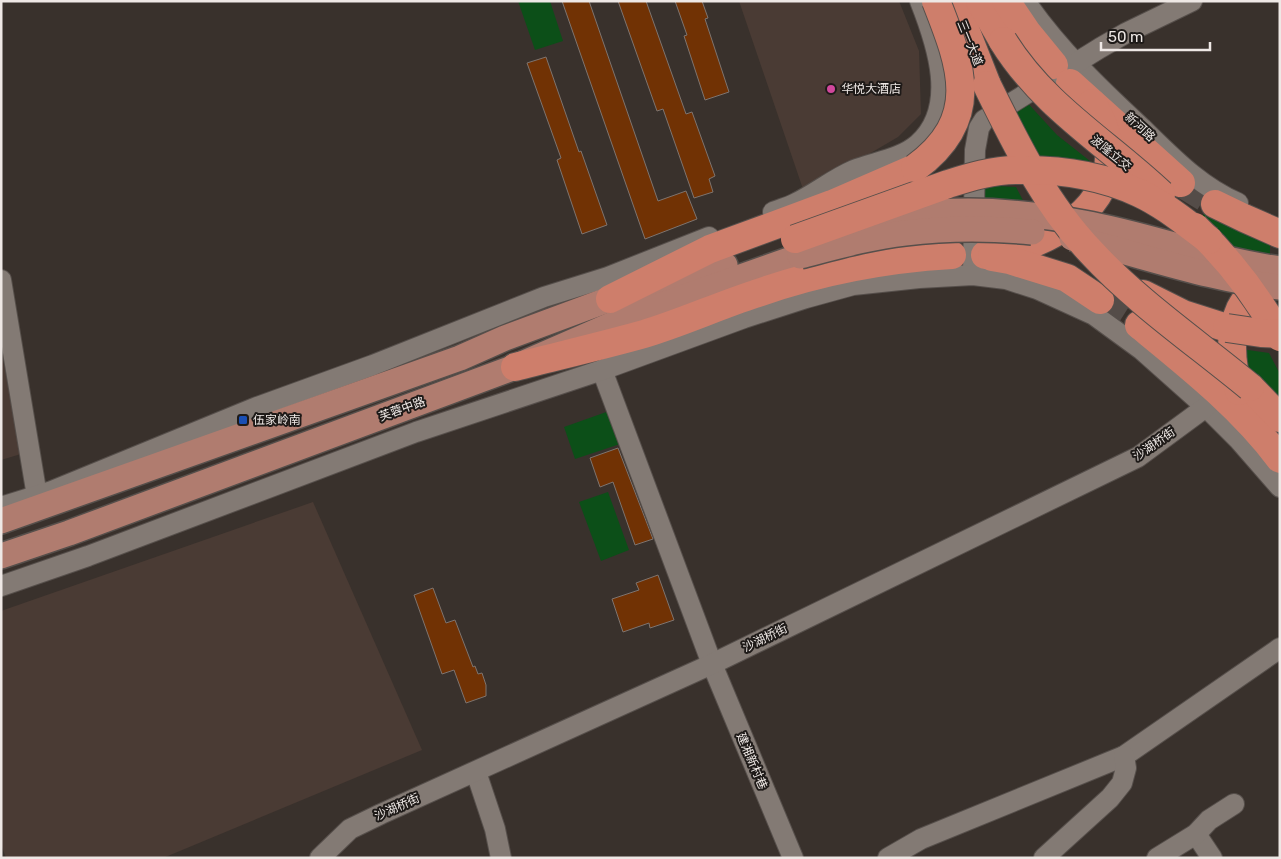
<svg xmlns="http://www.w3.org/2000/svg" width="1281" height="859" font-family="Rubik,'Noto Sans SC',sans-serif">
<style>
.built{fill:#4a3b34}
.green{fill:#0c4f18}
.building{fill:#713204;stroke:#7e746f}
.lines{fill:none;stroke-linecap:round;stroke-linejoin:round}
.highway-tunnel{stroke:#544c48;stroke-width:28;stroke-dasharray:28 14;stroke-linecap:butt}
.minor-casing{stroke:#564f4b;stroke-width:22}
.major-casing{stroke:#564f4b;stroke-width:28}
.highway-casing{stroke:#564f4b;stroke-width:30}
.minor{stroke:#837a74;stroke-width:20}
.major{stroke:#b07c6f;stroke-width:25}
.highway{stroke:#ce7e6b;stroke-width:28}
.major-bridge-casing{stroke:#564f4b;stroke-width:28;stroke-linecap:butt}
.highway-bridge-casing{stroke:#564f4b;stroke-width:30;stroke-linecap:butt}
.major-bridge{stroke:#b07c6f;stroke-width:25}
.highway-bridge{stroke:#ce7e6b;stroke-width:28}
.hotel-dot{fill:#d1479c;stroke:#1e1a18;stroke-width:2}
.transit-dot{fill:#1a4fb4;stroke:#1e1a18;stroke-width:2}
.labels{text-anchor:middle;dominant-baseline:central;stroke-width:4;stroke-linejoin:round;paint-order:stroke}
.street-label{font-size:12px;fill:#eee8e5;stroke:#1e1a18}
.poi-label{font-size:12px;fill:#eee8e5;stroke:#1e1a18;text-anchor:start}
</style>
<rect width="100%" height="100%" fill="#39312c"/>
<!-- built -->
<g class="built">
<polygon points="739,1 899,1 919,51 921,114 898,137 804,192"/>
<polygon points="1,350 21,454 1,460"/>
<polygon points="313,502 422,750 163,858 6,858 1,844 1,611"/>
</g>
<!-- green -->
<g class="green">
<polygon points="518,1 550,1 563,41 535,50"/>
<polygon points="1024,99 1057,135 1104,172 1039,167 1005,111"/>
<polygon points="997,186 1016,187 1028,210 978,208 978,190"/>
<polygon points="1206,211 1270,236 1270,263 1234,257 1199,221"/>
<polygon points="1234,348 1269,353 1280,374 1280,411 1257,388"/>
<polygon points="612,410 623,443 575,459 564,427"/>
<polygon points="608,492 629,550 601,561 579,502"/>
</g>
<!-- building -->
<g class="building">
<polygon points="562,1 589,1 658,201 686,191 697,219 645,239"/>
<polygon points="618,1 646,1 686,114 692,112 715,176 709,179 713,192 694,198 663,109 657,111"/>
<polygon points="675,1 702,1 708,18 705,19 729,92 705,100 684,36 687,35"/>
<polygon points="546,57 579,152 581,151 607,225 582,234 557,160 561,158 527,63"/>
<polygon points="618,448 653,539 635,545 613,482 600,487 590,458"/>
<polygon points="658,575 674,620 650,628 649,623 623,632 612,599 639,590 636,583"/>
<polygon points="433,588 446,623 455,620 473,667 475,666 478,674 482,673 486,685 486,696 466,703 454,670 442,674 414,595"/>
</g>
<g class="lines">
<!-- highway-tunnel -->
<g class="highway-tunnel">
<polyline points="1181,183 1215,204"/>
<polyline points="1100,300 1139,325"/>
</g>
<defs>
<g id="minor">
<path d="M 1025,1 C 1058,49 1100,89 1142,128 C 1172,157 1199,186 1238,203"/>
<path d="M 773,212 C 780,209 788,207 794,204 C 815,194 833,179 854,170 C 874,162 901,159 918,144 C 959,108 937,44 920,1"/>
<polyline points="973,275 975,150 979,128 984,120 1100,48 1126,33 1192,1"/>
<polyline points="1,280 37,496"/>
<polyline points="602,370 712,664 793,858"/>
<polyline points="1,507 52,491 257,407 373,365 544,297 608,277 709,237"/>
<polyline points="1,586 88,556 416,432 602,370 744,318 806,298 853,285 919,278 973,275 1006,279 1037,289 1094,315 1142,350 1206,407 1239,440 1280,487"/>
<polyline points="476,772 495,829 501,858"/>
<polyline points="1196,834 1212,858"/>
<polyline points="320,858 350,829 381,814 712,664 1138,457 1206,407"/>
<polyline points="888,858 921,839 1124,756 1280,648"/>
<polyline points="1044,858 1110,798 1122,783 1126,768 1124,756"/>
<polyline points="1157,858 1196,834 1209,820 1234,804"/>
</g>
<g id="major">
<polyline points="1,521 460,358 505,338 610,299 725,265"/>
<polyline points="1,556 69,533 515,367 636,314 800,256"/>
</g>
<g id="highway">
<polyline points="954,1 987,85"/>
<polyline points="980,1 1003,41"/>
<polyline points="1006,1 1027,32 1054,65"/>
<polyline points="1070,83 1181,183"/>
<polyline points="1215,204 1244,218 1280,234"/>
<path d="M 985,255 C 1001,252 1018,249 1034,243 C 1097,217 1132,168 1092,103"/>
<polyline points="992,257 1009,260 1067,278 1100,300"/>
<polyline points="1143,294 1183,314 1227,328"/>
<polyline points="610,299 710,249 832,204 915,168"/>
<path d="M 1139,325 C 1189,366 1241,407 1280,459"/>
<path d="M 515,367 C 558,356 601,346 644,334 C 681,323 718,306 755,294 C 820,271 883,259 952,255"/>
<polyline points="1250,387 1280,418"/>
<path d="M 1239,391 C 1231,364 1228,335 1240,309 C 1246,297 1257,285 1265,274"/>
</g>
</defs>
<!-- minor casing -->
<use href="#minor" class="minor-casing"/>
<!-- major casing -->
<use href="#major" class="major-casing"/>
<!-- highway casing -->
<use href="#highway" class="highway-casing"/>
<!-- minor -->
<use href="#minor" class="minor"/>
<!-- major -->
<use href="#major" class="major"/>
<!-- highway -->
<use href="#highway" class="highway"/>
<defs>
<g id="major-bridge">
<path d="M 864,223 C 879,220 894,217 909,215 C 967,207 1027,212 1084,223 C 1150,235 1213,260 1280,269"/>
<path d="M 1072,238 C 1140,254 1210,280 1280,287"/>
<path d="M 800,256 C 835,247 870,237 905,233 C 947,228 990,228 1032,232"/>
</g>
<g id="highway-bridge">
<path d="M 1003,41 C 1044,107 1106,142 1161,194"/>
<path d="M 987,85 C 1016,144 1045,204 1091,252 C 1138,303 1197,343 1250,387"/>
<path d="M 915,168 C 982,119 962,67 936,1"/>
<path d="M 1195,227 C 1229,259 1257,296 1280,337"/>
<path d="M 795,239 L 948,184 C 970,177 993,170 1016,170 C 1058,169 1101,175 1139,193 C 1165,205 1187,224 1209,240"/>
<polyline points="1227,328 1261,333 1280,334"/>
</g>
</defs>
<!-- major-bridge casing -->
<use href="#major-bridge" class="major-bridge-casing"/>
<!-- highway-bridge casing -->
<use href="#highway-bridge" class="highway-bridge-casing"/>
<!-- major-bridge -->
<use href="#major-bridge" class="major-bridge"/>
<!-- highway-bridge -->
<use href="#highway-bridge" class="highway-bridge"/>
</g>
<!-- markers -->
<circle class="hotel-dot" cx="831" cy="89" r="5"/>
<rect class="transit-dot" x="238" y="415" width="10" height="10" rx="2.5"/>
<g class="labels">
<!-- street labels -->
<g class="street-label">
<text transform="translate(970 43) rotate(68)">三一大道</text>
<text transform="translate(1140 127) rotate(43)">新河路</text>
<text transform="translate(1111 153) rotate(39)">波隆立交</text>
<text transform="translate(402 409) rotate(-20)">芙蓉中路</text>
<text transform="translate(1154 444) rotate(-35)">沙湖桥街</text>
<text transform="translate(765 638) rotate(-26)">沙湖桥街</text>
<text transform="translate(752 761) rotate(67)">建湘新村巷</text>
<text transform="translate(397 807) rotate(-24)">沙湖桥街</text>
</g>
<!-- poi labels -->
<g class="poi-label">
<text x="841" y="89">华悦大酒店</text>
<text x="253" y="420">伍家岭南</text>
</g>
</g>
<!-- border -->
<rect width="1281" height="859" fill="none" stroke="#eee8e5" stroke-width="5"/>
<!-- scale -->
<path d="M1101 42v8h109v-8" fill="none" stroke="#eee8e5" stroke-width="2.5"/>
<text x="1108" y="42" font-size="15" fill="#eee8e5" stroke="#1e1a18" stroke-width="4" paint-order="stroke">50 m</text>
</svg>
